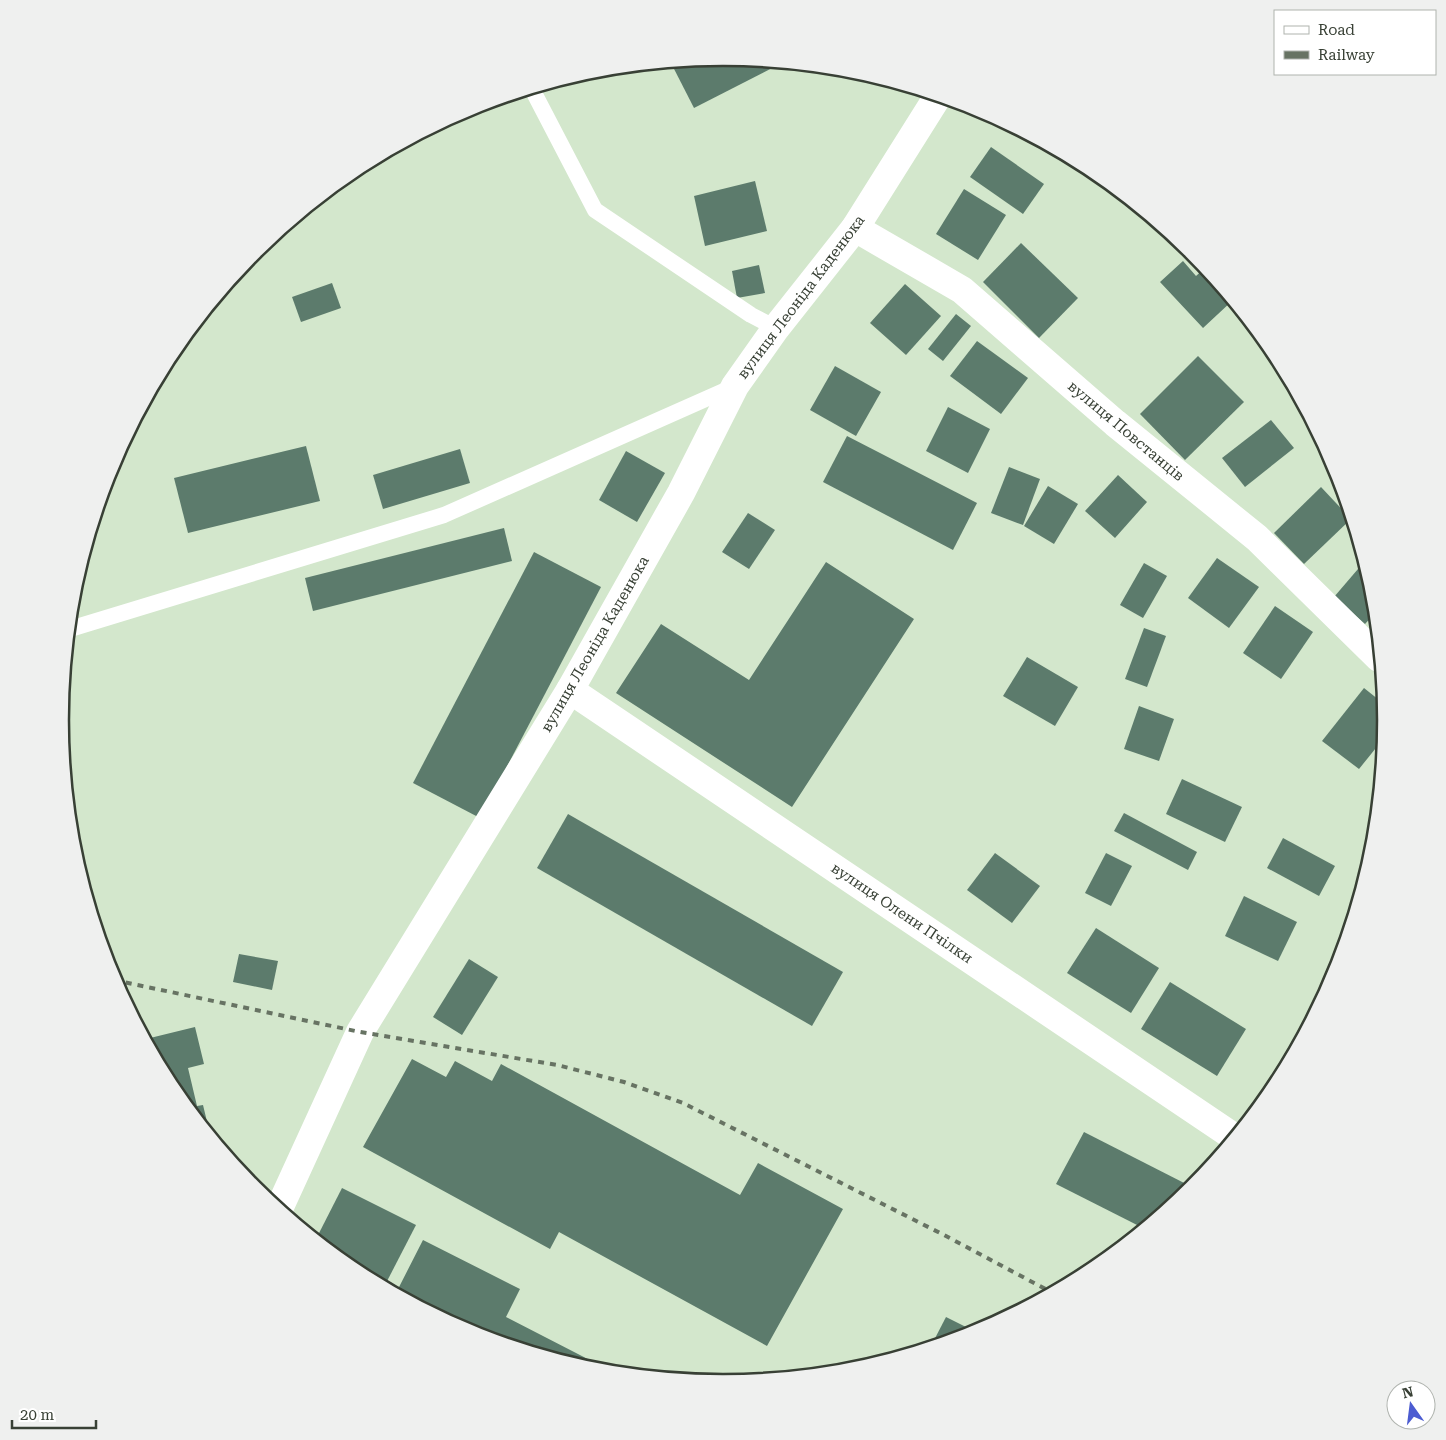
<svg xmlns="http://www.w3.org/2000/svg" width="1446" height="1440" font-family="'Roboto Serif',serif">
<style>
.building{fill:#5c7b6c}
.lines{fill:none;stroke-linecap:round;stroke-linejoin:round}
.service{stroke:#fff;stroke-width:16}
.minor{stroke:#fff;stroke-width:28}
.tertiary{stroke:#fff;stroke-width:28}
.rail{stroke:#677363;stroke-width:4;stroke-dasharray:6 6;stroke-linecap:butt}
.labels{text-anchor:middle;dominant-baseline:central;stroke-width:5;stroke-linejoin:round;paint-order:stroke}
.street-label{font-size:15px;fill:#384035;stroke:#fff}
.rim{fill:none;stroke:#384035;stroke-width:2.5}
</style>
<rect width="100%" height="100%" fill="#d3e7cc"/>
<!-- building -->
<g class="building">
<polygon points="723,58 782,63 694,108 671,63"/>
<polygon points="991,147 1044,184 1023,214 970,177"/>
<polygon points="755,181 767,231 705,246 694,196"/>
<polygon points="964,189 1006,215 978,260 936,234"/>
<polygon points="1021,243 1078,298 1039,338 983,282"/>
<polygon points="1183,261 1196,276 1205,268 1232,301 1203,328 1160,282"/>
<polygon points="759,265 765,293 737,298 732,271"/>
<polygon points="332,283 341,308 301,322 292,297"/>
<polygon points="905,284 941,316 906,355 870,323"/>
<polygon points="956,314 971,326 943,361 928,349"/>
<polygon points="977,341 1028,378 1001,414 950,376"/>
<polygon points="1198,356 1244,402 1185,460 1140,414"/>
<polygon points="835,366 881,392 856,436 810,410"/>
<polygon points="948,407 990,429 968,473 926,451"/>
<polygon points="1271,420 1294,448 1245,487 1222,458"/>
<polygon points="847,436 977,503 953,550 823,482"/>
<polygon points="306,446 320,501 188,533 174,478"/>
<polygon points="460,449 470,483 383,509 373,475"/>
<polygon points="626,451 665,473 637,522 599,500"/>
<polygon points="1009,467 1040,479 1023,525 991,513"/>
<polygon points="1118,475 1147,502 1115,538 1085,511"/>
<polygon points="1048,486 1078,504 1054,544 1024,526"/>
<polygon points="1321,487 1351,519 1304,564 1274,533"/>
<polygon points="748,513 775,530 749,569 722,552"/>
<polygon points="504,528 512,561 313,611 305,578"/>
<polygon points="534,552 601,587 480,818 413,783"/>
<polygon points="1217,558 1259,587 1229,628 1188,598"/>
<polygon points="826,562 914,619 792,807 616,693 661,624 749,680"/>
<polygon points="1364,562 1373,591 1375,613 1365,624 1334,597"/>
<polygon points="1144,563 1167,576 1143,618 1120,605"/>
<polygon points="1275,606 1313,632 1281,679 1243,653"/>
<polygon points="1144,628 1166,636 1147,687 1125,679"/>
<polygon points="1027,657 1078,687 1055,726 1003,696"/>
<polygon points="1364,688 1384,704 1385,720 1384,738 1359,769 1322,741"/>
<polygon points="1139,706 1174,719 1159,761 1124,749"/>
<polygon points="1182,779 1242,807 1225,842 1166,814"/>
<polygon points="1124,813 1197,852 1188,870 1114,831"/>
<polygon points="568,814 843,972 812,1026 537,868"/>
<polygon points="1283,838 1335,866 1319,896 1267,868"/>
<polygon points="995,853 1040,886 1012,923 967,890"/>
<polygon points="1106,853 1132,866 1111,906 1085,893"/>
<polygon points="1244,896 1297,922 1278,961 1225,936"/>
<polygon points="1096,928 1159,968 1131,1013 1067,973"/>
<polygon points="239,954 278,961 272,990 233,982"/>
<polygon points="469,959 498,977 462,1035 433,1017"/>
<polygon points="1170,982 1246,1029 1217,1076 1141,1029"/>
<polygon points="195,1027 204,1064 188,1068 197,1106 203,1105 210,1134 172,1088 146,1039"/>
<polygon points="412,1059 446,1077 455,1061 492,1081 501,1064 740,1195 758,1163 843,1209 767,1346 559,1232 550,1249 363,1147"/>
<polygon points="1281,1072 1274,1088 1263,1102 1260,1100"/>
<polygon points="1084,1132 1192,1187 1143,1228 1056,1184"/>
<polygon points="342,1188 416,1225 384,1287 355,1271 316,1239"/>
<polygon points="423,1240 520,1289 506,1317 611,1371 593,1370 469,1332 396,1293"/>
<polygon points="946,1317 976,1332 931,1346"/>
</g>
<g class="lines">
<!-- service -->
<g class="service">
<polyline points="532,89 595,210 751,315 776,328"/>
<polyline points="70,629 444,515 735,386"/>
</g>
<!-- minor -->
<polyline class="minor" points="855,228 962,290 1115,423 1257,538 1379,658"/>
<!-- tertiary -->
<g class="tertiary">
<polyline points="570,690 1234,1137"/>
<polyline points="279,1209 360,1032 570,690 681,493 735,386 776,328 855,228 938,96"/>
</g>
<!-- rail -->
<polyline class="rail" points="114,980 360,1032 557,1065 624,1082 683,1103 944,1235 1051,1292"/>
</g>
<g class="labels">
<!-- street labels -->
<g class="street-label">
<text transform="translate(801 297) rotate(-53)">вулиця Леоніда Каденюка</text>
<text transform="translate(1126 431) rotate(40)">вулиця Повстанців</text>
<text transform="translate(595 644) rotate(-60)">вулиця Леоніда Каденюка</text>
<text transform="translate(902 913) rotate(34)">вулиця Олени Пчілки</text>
</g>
</g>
<!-- crop -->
<path d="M0 0H1446V1440H0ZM69 720a654 654 0 1 1 1308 0a654 654 0 1 1-1308 0Z" fill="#eff0ef" fill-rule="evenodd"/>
<path class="rim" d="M69 720a654 654 0 1 1 1308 0a654 654 0 1 1-1308 0Z"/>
<!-- legend -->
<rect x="1274" y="10" width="162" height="65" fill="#ffffff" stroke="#afb3ae"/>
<rect x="1284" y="26" width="25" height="8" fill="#ffffff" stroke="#afb3ae"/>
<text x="1318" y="35" font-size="15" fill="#384035">Road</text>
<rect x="1284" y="51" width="25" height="8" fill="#677363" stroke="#afb3ae"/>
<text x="1318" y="60" font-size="15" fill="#384035">Railway</text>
<!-- north arrow -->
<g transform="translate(1411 1405) rotate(346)"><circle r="24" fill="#ffffff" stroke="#afb3ae"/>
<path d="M0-4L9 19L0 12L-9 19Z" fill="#4c5cd1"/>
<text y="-8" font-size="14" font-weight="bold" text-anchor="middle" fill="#384035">N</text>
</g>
<!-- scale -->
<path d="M12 1420v8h84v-8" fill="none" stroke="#384035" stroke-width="2.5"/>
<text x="20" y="1420" font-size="15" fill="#384035" stroke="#ffffff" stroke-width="4" paint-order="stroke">20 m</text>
</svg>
